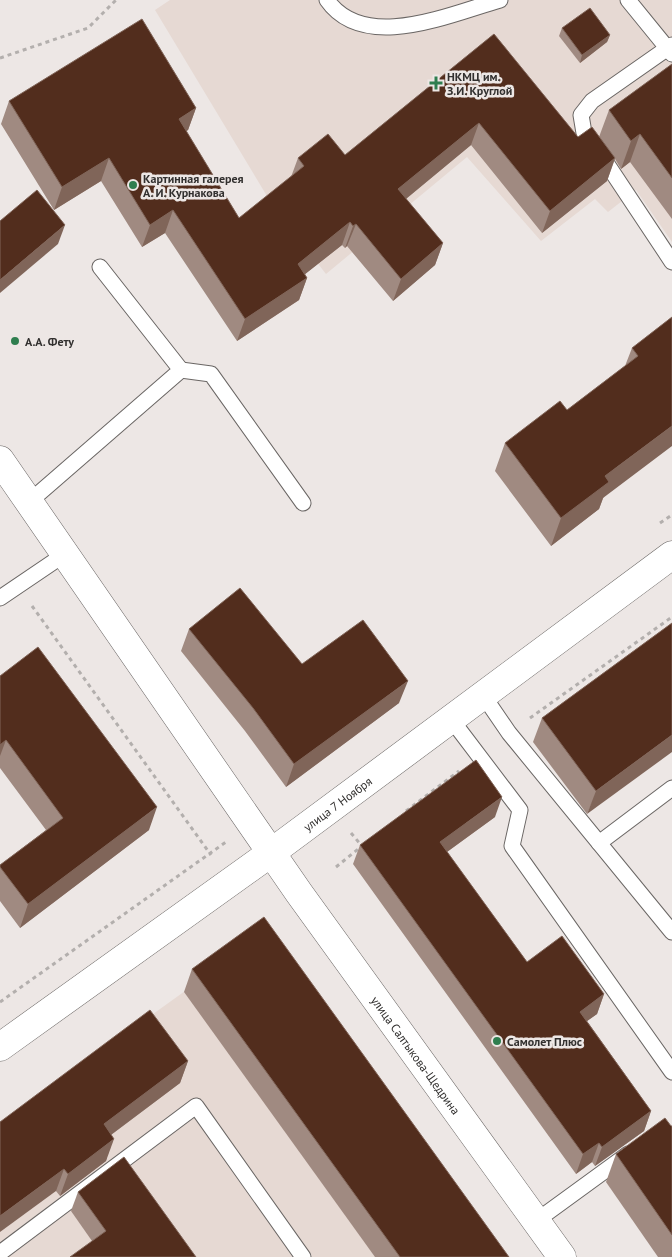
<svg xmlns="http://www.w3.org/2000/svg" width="672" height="1257" font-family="'PT Sans',sans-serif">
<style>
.built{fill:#e6d9d3}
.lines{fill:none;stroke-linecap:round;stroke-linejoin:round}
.service-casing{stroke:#6a6664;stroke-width:17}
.minor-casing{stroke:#6a6664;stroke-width:29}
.path{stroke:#b3afad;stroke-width:3;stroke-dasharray:4 4;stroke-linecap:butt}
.service{stroke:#fff;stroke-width:15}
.minor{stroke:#fff;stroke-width:28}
.wall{fill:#a08a81}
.shaded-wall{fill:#806559}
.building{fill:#522d1d;stroke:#806559}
.poi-dot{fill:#2f7e4f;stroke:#ede7e5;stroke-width:2}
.labels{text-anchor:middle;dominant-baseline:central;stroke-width:5;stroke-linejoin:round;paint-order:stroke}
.poi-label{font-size:12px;font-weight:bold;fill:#32302f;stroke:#ede7e5;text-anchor:start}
.street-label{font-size:12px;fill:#32302f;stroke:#ede7e5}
</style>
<rect width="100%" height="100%" fill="#ede7e5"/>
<!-- built -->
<g class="built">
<polygon points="170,0 672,0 672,242 636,190 608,212 595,199 541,241 467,157 326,274 273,206 155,10"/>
<polygon points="256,940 484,1257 0,1257 0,1124"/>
</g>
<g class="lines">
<defs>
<g id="service">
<path d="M 327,0 C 364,53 450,14 500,0"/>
<polyline points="628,0 672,54"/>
<polyline points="672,45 592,101 581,115 584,133 607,164 672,262"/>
<polyline points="181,370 211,374 303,503"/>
<polyline points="29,502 181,370 100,267"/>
<polyline points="0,598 65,554"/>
<polyline points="483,695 509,733 672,932"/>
<polyline points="451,719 520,810 512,846 672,1072"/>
<polyline points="599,843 672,788"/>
<polyline points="536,1221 628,1154"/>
<polyline points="0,1253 196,1106 303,1257"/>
</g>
<g id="minor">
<path id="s1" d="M 0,460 L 299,893 L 562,1257"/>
<path id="s2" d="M 0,1047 L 272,852 L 672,555"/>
</g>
</defs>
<!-- service casing -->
<use href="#service" class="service-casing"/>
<!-- minor casing -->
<use href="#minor" class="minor-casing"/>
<!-- path -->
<g class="path">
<polyline points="0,58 88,28 116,0"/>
<polyline points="660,523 672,515"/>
<polyline points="32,606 211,855"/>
<polyline points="530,718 672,617"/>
<polyline points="406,811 459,771"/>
<polyline points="351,833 362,846"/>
<polyline points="336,867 362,846"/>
<polyline points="0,1002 226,842"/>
</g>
<!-- service -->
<use href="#service" class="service"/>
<!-- minor -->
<use href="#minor" class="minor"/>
</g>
<!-- wall -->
<g class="wall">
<polygon points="562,28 610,35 607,42 580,63 559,36"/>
<polygon points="494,34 578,137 599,137 609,110 672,64 672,219 630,162 621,169 615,159 607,181 542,233 471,145 406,199 443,243 435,265 393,301 347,246 345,248 342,245 305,274 307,278 299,300 237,341 165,233 142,247 101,181 54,210 1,124 9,101 196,108 188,130 186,131 239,218 291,177 298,158 345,155"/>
<polygon points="672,317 599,509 551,546 495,471 505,443 567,410 625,366 632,348"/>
<polygon points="672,623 587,814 533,742 542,718"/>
<polygon points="189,629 302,664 399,703 286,787 245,731 181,651"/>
<polygon points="0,676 149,830 20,928 0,901 0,865 46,830 0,768"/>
<polygon points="495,817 447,852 527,962 604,994 597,1014 587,1021 651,1111 644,1131 595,1166 592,1162 576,1174 353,864 360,845"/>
<polygon points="192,969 509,1257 375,1257 184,992"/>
<polygon points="188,1061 180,1083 111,1135 106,1161 60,1196 0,1122"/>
<polygon points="671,1126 672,1126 672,1257 658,1257 606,1182 616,1154"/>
<polygon points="78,1192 196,1257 92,1241 71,1211"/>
</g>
<!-- shaded-wall -->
<g class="shaded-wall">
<polygon points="610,35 607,42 580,63 582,55"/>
<polygon points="196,108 188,130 171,141 179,119"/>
<polygon points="479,123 471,145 390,212 398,189"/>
<polygon points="640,134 630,162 621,169 631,141"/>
<polygon points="109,158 101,181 54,210 62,187"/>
<polygon points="615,158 607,181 542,233 550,211"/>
<polygon points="173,210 165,233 142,247 150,225"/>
<polygon points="350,222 342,245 290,286 298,264"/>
<polygon points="356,224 347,246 345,248 353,226"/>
<polygon points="65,225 58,244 0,293 0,280"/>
<polygon points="443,243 435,265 393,301 401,279"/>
<polygon points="307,278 299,300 237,341 245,319"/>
<polygon points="672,426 672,446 603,498 599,509 551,546 561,518 605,476"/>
<polygon points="408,681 399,703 286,787 294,764"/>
<polygon points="672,735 672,752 587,814 596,791"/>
<polygon points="6,740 0,756 0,745"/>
<polygon points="502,797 495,817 433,862 440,842"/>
<polygon points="157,807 149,830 20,928 28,904"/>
<polygon points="604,994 597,1014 573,1031 580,1012"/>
<polygon points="188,1061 180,1083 96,1146 104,1124"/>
<polygon points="651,1111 644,1131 595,1166 602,1147"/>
<polygon points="114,1139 106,1161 60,1196 68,1174"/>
<polygon points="599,1143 592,1162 576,1174 583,1154"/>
<polygon points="64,1169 56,1191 0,1232 0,1216"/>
</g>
<!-- building -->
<g class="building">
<polygon points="590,8 610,35 582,55 562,28"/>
<polygon points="142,19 196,108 179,119 239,218 304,166 298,158 328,134 345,155 494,34 578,137 592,127 615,158 550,211 479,123 398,189 443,243 401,279 356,224 353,226 350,222 298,264 307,278 245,319 173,210 150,225 109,158 62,187 9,101"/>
<polygon points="672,64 672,178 640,134 631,141 609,110"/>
<polygon points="37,190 65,225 0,280 0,221"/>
<polygon points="672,317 672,426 605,476 609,482 561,518 505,443 560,401 567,410 638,356 632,348"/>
<polygon points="240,588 302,664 363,620 408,681 294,764 253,708 189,629"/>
<polygon points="672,623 672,735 596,791 542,718"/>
<polygon points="38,647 157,807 28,904 0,867 0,865 63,818 6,740 0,745 0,676"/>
<polygon points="476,760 502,797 440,842 527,962 562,936 604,994 580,1012 651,1111 602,1147 599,1143 583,1154 360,845"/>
<polygon points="264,917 509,1257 400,1257 192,969"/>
<polygon points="150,1010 188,1061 104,1124 114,1139 68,1174 64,1169 0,1216 0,1122"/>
<polygon points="665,1118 671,1126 672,1126 672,1235 616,1154"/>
<polygon points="124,1157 196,1257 70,1257 106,1231 78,1192"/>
</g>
<!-- markers -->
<g class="poi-dot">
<path d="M433.5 75.5h5v5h5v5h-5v5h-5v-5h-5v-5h5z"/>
<circle cx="133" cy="185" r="5"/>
<circle cx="15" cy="341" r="5"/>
<circle cx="497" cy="1041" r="5"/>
</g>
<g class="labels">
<!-- poi labels -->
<g class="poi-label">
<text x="447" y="76">НКМЦ им.<tspan x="447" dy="14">З.И. Круглой</tspan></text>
<text x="143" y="178">Картинная галерея<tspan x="143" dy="14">А. И. Курнакова</tspan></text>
<text x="25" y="341">А.А. Фету</text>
<text x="507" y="1041">Самолет Плюс</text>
</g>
<!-- street labels -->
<g class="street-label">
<text stroke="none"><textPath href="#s2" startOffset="416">улица 7 Ноября</textPath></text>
<text stroke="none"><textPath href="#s1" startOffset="726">улица Салтыкова-Щедрина</textPath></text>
</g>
</g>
</svg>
